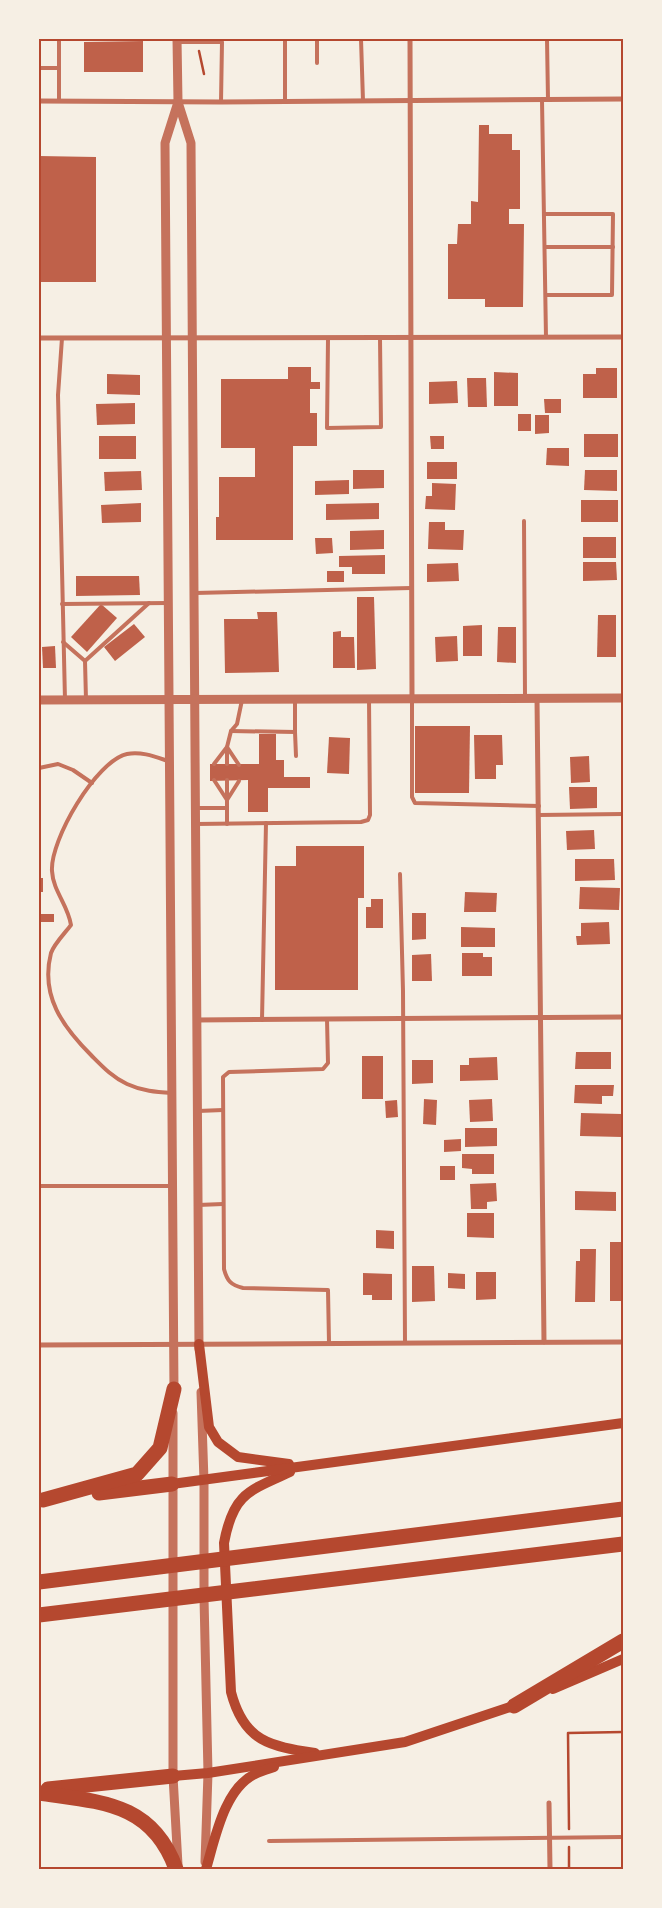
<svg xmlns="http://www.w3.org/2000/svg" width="662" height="1908" font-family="'DejaVu Sans',sans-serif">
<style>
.building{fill:#bf614a}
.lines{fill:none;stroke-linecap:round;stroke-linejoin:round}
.path{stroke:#b5482f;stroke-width:2.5}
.service{stroke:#c5725c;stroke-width:4}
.minor{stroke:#c5725c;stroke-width:5}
.tertiary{stroke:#c5725c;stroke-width:9}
.secondary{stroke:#b5482f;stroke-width:10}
.motorway{stroke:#b5482f;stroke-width:15}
.neatline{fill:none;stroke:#b5482f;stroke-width:2}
</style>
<rect width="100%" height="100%" fill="#f6efe4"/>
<!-- building -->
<g class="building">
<polygon points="143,41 143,72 84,72 84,42"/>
<polygon points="479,125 489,125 489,134 512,134 512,150 520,150 520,209 509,209 509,224 524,224 523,307 485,307 485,299 448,299 448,244 457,244 458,224 471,224 471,201 478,202"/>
<polygon points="39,156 96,157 96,282 39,282"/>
<polygon points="288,367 311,367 311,382 320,382 320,389 310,389 310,413 317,413 317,446 293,446 293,540 216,540 216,517 219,517 219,477 255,477 255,448 221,448 221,379 288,379"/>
<polygon points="596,368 617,368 617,398 583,398 583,374 596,374"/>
<polygon points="494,372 518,373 518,406 494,406"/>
<polygon points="107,374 140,375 140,395 107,394"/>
<polygon points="467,378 486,378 487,407 468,407"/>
<polygon points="457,381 458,403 429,404 429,382"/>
<polygon points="544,399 561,399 561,413 545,413"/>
<polygon points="135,403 135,424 97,425 96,404"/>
<rect x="518" y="414" width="13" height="17"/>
<polygon points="535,415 549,415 549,433 535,434"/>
<rect x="584" y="434" width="34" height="23"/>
<rect x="99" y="436" width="37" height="23"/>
<polygon points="430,436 444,436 444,449 431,449"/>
<polygon points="547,448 569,448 569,466 546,465"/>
<rect x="427" y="462" width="30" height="17"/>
<polygon points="353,470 384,470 384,488 353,489"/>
<polygon points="585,470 617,470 617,491 584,490"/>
<polygon points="141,471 142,490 105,491 104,472"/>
<polygon points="349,480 349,494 315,495 315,481"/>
<polygon points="432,483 456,484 455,510 425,509 426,496 432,496"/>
<rect x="581" y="500" width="37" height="22"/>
<polygon points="141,503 141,522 102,523 101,505"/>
<polygon points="379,503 379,519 326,520 326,504"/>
<polygon points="429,522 445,522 445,530 464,530 463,550 428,549"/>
<polygon points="384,530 384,549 350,550 350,531"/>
<rect x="583" y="537" width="33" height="21"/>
<polygon points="315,538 332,538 333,553 316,554"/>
<polygon points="385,555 385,574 352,574 352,567 339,567 339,556"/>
<polygon points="583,562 616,562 617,580 583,581"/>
<polygon points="458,563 459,581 427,582 427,564"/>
<rect x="327" y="571" width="17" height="11"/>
<polygon points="76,576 139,576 140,595 76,596"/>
<polygon points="357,597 374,597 376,669 357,670"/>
<polygon points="101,604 117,618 87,652 71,637"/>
<polygon points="257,612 277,612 279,672 225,673 224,619 258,619"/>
<polygon points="598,615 616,615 616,657 597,657"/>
<polygon points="134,624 145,637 115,661 104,647"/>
<polygon points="482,625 482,656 463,656 463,626"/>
<polygon points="498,627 516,627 516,663 497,662"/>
<polygon points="341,631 341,637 354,637 355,668 333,668 333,632"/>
<polygon points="457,636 458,661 436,662 435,637"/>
<polygon points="55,646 56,668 43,668 42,647"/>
<polygon points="415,726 470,726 469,793 415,793"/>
<polygon points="259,734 276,734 276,760 284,760 284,777 310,777 310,788 268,788 268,812 248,812 248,780 210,781 210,764 259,764"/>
<polygon points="474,735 502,735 503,765 496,765 496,779 475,779"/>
<polygon points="329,737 350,738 349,774 327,773"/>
<polygon points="589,756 590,782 571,783 570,757"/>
<polygon points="569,787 597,787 597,808 570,809"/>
<polygon points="594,830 595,849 567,850 566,831"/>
<polygon points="296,846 364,846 364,898 358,898 358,990 275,990 275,866 296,866"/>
<polygon points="575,859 614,859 615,880 575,881"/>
<rect x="39" y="878" width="4" height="14"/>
<polygon points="580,887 620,888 619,910 579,909"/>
<polygon points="465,892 497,893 496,912 464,912"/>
<polygon points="371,899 383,899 383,928 366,928 366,907 371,907"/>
<polygon points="412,913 426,913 426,939 412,940"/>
<rect x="39" y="914" width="15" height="8"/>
<polygon points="609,922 610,944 577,945 576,936 581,936 581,923"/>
<polygon points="461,927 495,928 495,947 461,947"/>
<polygon points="462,953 483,953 483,957 492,957 492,976 462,976"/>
<polygon points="431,954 432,981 412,981 412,955"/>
<polygon points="576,1052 611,1052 611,1069 575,1069"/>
<rect x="362" y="1056" width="21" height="43"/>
<polygon points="497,1057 498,1080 460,1081 460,1065 469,1065 469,1058"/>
<polygon points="412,1060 433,1060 433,1083 412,1084"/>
<polygon points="575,1085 614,1085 613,1096 602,1096 602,1104 574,1103"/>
<polygon points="424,1099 437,1100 436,1125 423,1124"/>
<polygon points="492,1099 493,1121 470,1122 469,1100"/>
<polygon points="397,1100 398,1117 386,1118 385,1101"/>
<polygon points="581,1113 622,1114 622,1137 580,1136"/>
<polygon points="465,1128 497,1128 497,1146 465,1147"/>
<polygon points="461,1139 461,1151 444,1152 444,1140"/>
<polygon points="462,1154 494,1154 494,1174 472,1174 472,1169 462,1168"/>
<rect x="440" y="1166" width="15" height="14"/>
<polygon points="496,1183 497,1201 487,1202 487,1209 471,1209 470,1184"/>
<polygon points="575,1191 616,1192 616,1211 575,1210"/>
<polygon points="467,1213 494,1213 494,1238 467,1237"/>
<polygon points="376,1230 394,1231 394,1249 376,1248"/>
<rect x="610" y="1242" width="13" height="59"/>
<polygon points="580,1249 596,1249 595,1302 575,1302 576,1261 580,1261"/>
<polygon points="412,1266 434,1266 435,1301 412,1302"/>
<polygon points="476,1272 496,1272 496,1299 476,1300"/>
<polygon points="363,1273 392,1274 392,1300 372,1300 372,1295 363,1295"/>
<polygon points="448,1273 465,1274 465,1289 448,1288"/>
</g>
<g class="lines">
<!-- path -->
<g class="path">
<polyline points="199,51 204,74"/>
<polyline points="569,1829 568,1733 623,1732"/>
<polyline points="569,1847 569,1869"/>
</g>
<!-- service -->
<g class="service">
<polyline points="59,39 59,101"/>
<polyline points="317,39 317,63"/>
<polyline points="361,39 363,101"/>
<polyline points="547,39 548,100"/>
<polyline points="178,42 222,42 221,102"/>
<polyline points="39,68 59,68"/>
<polyline points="542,100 546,337"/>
<polyline points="285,102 285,39"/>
<polyline points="544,214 613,214 612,295 546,295"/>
<polyline points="545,247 613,247"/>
<polyline points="62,338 58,395 65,700"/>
<polyline points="328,339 327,428 381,427 380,338"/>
<polyline points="524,521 525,698"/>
<polyline points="195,593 411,588"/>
<polyline points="62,604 168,603"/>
<polyline points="63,642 85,661"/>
<polyline points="412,698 412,797 415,803 539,806"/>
<polyline points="86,700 85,661 149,603"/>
<polyline points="231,731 295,732 295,700"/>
<polyline points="295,732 296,756"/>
<path d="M 168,761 C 156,757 141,751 127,754 C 96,761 50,840 52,871 C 53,891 68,905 71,925 C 65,933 54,944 51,953 C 40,996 63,1027 91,1055 C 102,1066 112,1077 127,1084 C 142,1091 156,1092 172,1093"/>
<polyline points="214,764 227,747 239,765"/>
<polyline points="227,764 227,747 231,731 237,724 242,700"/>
<polyline points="39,768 58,764 73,770 92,783"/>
<polyline points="214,780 227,800 239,781"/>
<polyline points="227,780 227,824"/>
<polyline points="197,808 227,808"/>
<polyline points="539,815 623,814"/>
<polyline points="196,824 361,822 368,820 370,815 369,699"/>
<polyline points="400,874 403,991 405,1342"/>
<path d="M 327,1019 L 328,1063 L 323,1069 L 229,1072 L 223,1077 L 224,1269 C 227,1281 231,1285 243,1288 L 328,1290 L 329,1343"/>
<polyline points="262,1020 266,823"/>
<polyline points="198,1111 223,1110"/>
<polyline points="39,1186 173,1186"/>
<polyline points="198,1205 223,1204"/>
<polyline points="269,1841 623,1837"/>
</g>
<!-- minor -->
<g class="minor">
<polyline points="410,39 412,698"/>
<polyline points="39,101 221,102 623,99"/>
<polyline points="39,338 623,337"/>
<polyline points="537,698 544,1342"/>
<polyline points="196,1020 623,1017"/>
<polyline points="39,1345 623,1342"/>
<polyline points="549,1803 550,1869"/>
</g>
<!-- tertiary -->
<g class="tertiary">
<polyline points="177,39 178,102 191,143 199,1349"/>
<polyline points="39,700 623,698"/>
<polyline points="174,1392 165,143 178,102"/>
<polyline points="201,1392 204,1481 204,1598 208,1773 205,1862"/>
<polyline points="173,1413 173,1776 178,1865"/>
</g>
<!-- secondary -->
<g class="secondary">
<polyline points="199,1344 209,1427 218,1442 238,1457 289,1464"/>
<path d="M 290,1472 C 248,1491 233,1494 224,1543 L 231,1692 C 244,1742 270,1746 315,1753"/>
<polyline points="172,1484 623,1423"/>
<polyline points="553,1689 623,1659"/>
<polyline points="173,1776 208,1773 405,1742 519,1704"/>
<path d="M 206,1869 C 215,1839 224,1789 255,1774 C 261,1771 268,1769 274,1767"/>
</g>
<!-- motorway -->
<g class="motorway">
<polyline points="99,1493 172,1484"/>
<polyline points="43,1500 137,1474 160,1448 174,1389"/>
<polyline points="39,1582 623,1509"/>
<polyline points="39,1615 623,1544"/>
<polyline points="514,1706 623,1641"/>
<polyline points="48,1789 173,1776"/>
<path d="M 39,1793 C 100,1802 152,1802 176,1869"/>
</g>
</g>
<!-- border -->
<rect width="662" height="1908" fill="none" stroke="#f6efe4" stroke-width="80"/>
<rect x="40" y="40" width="582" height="1828" class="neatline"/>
</svg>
